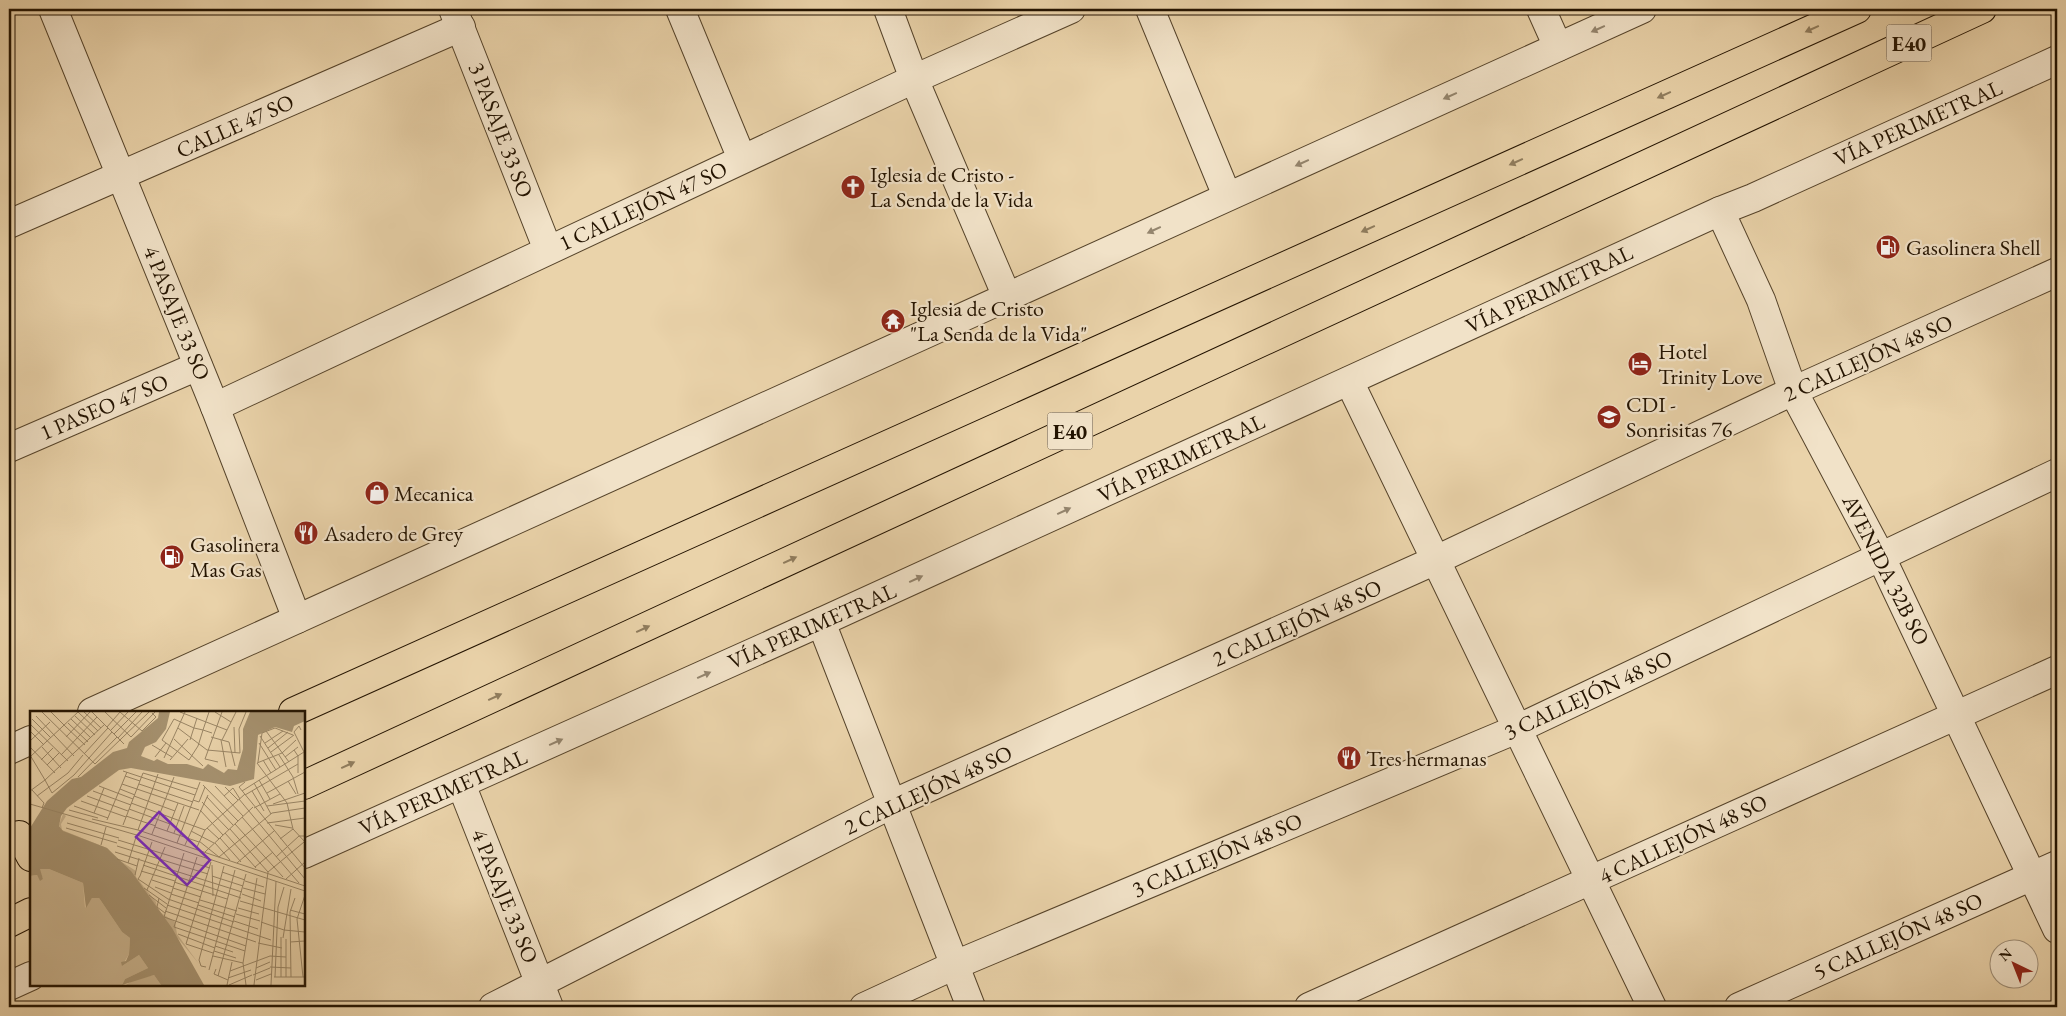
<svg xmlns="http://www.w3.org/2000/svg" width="2066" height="1016" font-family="'EB Garamond',serif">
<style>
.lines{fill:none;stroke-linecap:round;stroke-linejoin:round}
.minor-casing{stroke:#55432a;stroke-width:30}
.highway-casing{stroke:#231300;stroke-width:30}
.minor{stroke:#f1e2c8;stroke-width:28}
.highway{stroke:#ead3aa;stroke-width:28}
.oneway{fill:#94856e}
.oneway2{fill:#907d5e}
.labels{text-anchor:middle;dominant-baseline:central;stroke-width:4.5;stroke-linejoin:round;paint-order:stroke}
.shield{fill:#f1e2c8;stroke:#61513c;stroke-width:1}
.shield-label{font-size:21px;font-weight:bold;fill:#231300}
.street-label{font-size:22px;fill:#231300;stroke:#f1e2c8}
.poi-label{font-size:22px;fill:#231300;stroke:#f1e2c8;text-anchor:start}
.inset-road{fill:none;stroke:#9a8666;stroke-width:1}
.view{fill:#7b2cbf;fill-opacity:0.15;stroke:#7b2cbf;stroke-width:2.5}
.inset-edge{fill:none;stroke:#231300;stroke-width:2.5}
</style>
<rect width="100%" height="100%" fill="#ead3aa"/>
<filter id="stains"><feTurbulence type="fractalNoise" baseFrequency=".004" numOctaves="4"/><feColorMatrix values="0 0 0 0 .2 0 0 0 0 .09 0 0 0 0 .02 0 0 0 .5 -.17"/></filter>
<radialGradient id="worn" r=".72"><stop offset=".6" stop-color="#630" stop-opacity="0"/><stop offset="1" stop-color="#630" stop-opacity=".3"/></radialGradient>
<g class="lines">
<defs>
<g id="minor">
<polyline points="53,9 215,407 297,619"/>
<polyline points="453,9 548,250"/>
<polyline points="680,9 742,159"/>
<polyline points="888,9 914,79 1007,297"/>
<polyline points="1150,9 1227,196"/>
<polyline points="1541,9 1558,47"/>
<polyline points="1720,211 1761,300 1793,391 1881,557 2057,929"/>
<polyline points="9,224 461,27"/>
<polyline points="1349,381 1652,1007"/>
<polyline points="215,407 914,79 1071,9"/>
<polyline points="9,448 198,366"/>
<polyline points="821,622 971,1007"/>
<polyline points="92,712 1642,9"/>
<polyline points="9,750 31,740"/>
<polyline points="461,784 549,1007"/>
<polyline points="304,854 821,622 1720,211 1753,198 2057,60"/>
<polyline points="9,986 31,976"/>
<polyline points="493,1007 892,804 1436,560 1793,391 2057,272"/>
<polyline points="864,1007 955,965 1517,729 2057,473"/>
<polyline points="1309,1007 2057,670"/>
<polyline points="1739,1007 2057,865"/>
</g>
<g id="highway">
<polyline points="293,712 1857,9"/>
<polyline points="304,785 1982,9"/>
<polyline points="19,835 31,857"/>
<polyline points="9,923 31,912"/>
</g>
</defs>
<!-- minor casing -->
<use href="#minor" class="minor-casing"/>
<!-- highway casing -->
<use href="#highway" class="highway-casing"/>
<!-- minor -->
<use href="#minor" class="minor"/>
<!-- highway -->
<use href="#highway" class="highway"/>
</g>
<!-- one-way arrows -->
<defs><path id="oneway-solid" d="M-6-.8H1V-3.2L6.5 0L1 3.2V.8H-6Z" transform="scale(1.25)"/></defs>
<g class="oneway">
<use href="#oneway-solid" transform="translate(1598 29) rotate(156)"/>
<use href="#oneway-solid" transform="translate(1450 96) rotate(156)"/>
<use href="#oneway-solid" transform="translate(1302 163) rotate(156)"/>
<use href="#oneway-solid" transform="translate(1154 230) rotate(155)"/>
<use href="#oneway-solid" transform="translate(1064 511) rotate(-25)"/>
<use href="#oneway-solid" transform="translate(916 579) rotate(-25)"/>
<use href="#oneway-solid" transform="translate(704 675) rotate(-24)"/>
<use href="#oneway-solid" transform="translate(556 742) rotate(-24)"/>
</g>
<g class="oneway2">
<use href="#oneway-solid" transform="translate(1812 29) rotate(156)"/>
<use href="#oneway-solid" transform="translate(1664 95) rotate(156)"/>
<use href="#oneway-solid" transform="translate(1516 162) rotate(156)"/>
<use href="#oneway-solid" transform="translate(1368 229) rotate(156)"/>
<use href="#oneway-solid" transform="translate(790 560) rotate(-25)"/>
<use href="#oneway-solid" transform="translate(643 629) rotate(-25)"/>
<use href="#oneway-solid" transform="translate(495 697) rotate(-25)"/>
<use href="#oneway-solid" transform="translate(348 765) rotate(-25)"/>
</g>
<!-- icons -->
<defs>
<symbol id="church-disc" viewBox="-11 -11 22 22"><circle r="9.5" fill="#8f2418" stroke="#f1e2c8"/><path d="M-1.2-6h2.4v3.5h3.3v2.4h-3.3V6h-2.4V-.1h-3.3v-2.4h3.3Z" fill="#fff"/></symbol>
<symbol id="fuel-disc" viewBox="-11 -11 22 22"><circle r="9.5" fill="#8f2418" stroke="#f1e2c8"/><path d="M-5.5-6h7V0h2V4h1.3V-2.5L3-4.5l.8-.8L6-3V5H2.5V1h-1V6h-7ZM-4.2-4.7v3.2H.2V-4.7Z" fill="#fff"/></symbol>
<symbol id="temple-disc" viewBox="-11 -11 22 22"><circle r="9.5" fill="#8f2418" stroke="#f1e2c8"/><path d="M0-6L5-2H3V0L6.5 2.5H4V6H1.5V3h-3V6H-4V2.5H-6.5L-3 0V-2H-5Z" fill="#fff"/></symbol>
<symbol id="hotel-disc" viewBox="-11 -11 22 22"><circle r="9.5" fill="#8f2418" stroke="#f1e2c8"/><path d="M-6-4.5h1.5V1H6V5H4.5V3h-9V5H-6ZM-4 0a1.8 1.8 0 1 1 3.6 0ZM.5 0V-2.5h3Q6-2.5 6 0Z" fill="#fff"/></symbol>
<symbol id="school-disc" viewBox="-11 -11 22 22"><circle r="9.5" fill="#8f2418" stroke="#f1e2c8"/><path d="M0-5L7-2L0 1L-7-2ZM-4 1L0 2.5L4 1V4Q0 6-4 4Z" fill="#fff"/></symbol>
<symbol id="shop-disc" viewBox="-11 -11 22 22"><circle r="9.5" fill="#8f2418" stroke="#f1e2c8"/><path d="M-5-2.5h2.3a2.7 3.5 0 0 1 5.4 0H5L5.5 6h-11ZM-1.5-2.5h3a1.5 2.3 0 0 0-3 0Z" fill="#fff"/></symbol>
<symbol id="restaurant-disc" viewBox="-11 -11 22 22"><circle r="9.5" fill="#8f2418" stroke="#f1e2c8"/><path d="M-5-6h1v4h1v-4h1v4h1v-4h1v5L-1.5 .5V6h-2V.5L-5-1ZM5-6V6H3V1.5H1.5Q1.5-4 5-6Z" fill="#fff"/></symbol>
</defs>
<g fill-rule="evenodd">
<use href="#church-disc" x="839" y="173" width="28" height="28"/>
<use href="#fuel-disc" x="1874" y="233" width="28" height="28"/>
<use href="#temple-disc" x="879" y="307" width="28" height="28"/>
<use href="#hotel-disc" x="1626" y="350" width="28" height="28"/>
<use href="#school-disc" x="1595" y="403" width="28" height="28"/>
<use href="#shop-disc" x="363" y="479" width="28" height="28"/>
<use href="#restaurant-disc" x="292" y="519" width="28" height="28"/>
<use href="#fuel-disc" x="158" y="543" width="28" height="28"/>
<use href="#restaurant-disc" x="1335" y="744" width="28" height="28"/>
</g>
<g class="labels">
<!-- shield labels -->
<g class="shield">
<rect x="1886.5" y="24.5" width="45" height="37" rx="4"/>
<rect x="1047.5" y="412.5" width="45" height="37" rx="4"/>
</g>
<g class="shield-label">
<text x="1909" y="43">E40</text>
<text x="1070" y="431">E40</text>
</g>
<!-- street labels -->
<g class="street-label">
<text transform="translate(1918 123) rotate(-24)">VÍA PERIMETRAL</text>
<text transform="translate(235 126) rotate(-24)">CALLE 47 SO</text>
<text transform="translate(501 130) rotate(69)">3 PASAJE 33 SO</text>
<text transform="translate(643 206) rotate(-25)">1 CALLEJÓN 47 SO</text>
<text transform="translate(1549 289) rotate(-25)">VÍA PERIMETRAL</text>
<text transform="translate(177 313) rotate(68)">4 PASAJE 33 SO</text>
<text transform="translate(1868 358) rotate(-24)">2 CALLEJÓN 48 SO</text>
<text transform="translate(104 407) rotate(-23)">1 PASEO 47 SO</text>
<text transform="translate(1181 458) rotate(-25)">VÍA PERIMETRAL</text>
<text transform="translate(1886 570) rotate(63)">AVENIDA 32B SO</text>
<text transform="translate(1297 623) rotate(-24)">2 CALLEJÓN 48 SO</text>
<text transform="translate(812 626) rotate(-24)">VÍA PERIMETRAL</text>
<text transform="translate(1588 695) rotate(-25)">3 CALLEJÓN 48 SO</text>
<text transform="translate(928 790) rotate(-25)">2 CALLEJÓN 48 SO</text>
<text transform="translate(443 792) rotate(-24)">VÍA PERIMETRAL</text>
<text transform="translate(1683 839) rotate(-25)">4 CALLEJÓN 48 SO</text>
<text transform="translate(1217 855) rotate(-23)">3 CALLEJÓN 48 SO</text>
<text transform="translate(505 896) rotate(68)">4 PASAJE 33 SO</text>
<text transform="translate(1898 936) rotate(-24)">5 CALLEJÓN 48 SO</text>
</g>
<!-- poi labels -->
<g class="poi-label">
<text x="870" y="174">Iglesia de Cristo -<tspan x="870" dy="25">La Senda de la Vida</tspan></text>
<text x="1906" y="247">Gasolinera Shell</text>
<text x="910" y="308">Iglesia de Cristo<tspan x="910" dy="25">"La Senda de la Vida"</tspan></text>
<text x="1658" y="351">Hotel<tspan x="1658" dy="25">Trinity Love</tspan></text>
<text x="1626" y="404">CDI -<tspan x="1626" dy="25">Sonrisitas 76</tspan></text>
<text x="394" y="493">Mecanica</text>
<text x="324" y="533">Asadero de Grey</text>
<text x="190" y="544">Gasolinera<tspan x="190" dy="25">Mas Gas</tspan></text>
<text x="1366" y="758">Tres hermanas</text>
</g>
</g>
<!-- overview -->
<g transform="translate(30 711)">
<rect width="275" height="275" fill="#ead3aa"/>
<path d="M 9,158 L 19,158 L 53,172 L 55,197 L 62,187 L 69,187 L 92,221 L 100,227 L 99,243 L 92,255 L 109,244 L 118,257 L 95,268 L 92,274 L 0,274 L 0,165 L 7,164 L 10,169 L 13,168 ZM 124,264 L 131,274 L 96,274 L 103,269 Z" fill="#c8b28d"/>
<path d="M 33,103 L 36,105 L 31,113 L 32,119 L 77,137 L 84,146 L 106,160 L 106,166 L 126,191 L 128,200 L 145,211 L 147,223 L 169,253 L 128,203 L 99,158 L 32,120 L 29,114 Z" fill="#c8b28d"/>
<path d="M 129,1 L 140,1 L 136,18 L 126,31 L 115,36 L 111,45 L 124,50 L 127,48 L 138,53 L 157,53 L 173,58 L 178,53 L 194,62 L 198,58 L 207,59 L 213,38 L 213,18 L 220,1 L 275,1 L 275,10 L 264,15 L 262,21 L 245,16 L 228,24 L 224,68 L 200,75 L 101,57 L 89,59 L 37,97 L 31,105 L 29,115 L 33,120 L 77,137 L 101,160 L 142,217 L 174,274 L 131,274 L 124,264 L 92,274 L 95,268 L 118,257 L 109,244 L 92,255 L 91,251 L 96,250 L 99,243 L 100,227 L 92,221 L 69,187 L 62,187 L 56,197 L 53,172 L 19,158 L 10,158 L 13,168 L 10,170 L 7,164 L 0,165 L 0,117 L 17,90 L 42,68 L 51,66 L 83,41 L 97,37 L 99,31 L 128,7 Z" fill="#a69270"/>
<path class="inset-road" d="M 12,1 L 65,53 L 119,1M 21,1 L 35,15M 48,1 L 68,20M 54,1 L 71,17M 62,1 L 94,33M 75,1 L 101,26 L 125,1M 90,1 L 112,20 L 126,6 L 122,2M 150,1 L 197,19M 179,1 L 173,19 L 168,35 L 159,49 L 132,29 L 144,8 L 164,17 L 173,19 L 182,22M 185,1 L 201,11M 6,5 L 44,45M 45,5 L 65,24M 2,8 L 21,27M 41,8 L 61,27M 38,12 L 58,31M 0,13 L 38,50M 75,13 L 15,69 L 22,82 L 44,64 L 82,21M 35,15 L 55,34M 77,16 L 90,1M 204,16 L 205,42M 148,17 L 177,39 L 210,42 L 209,18 L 216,1M 81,19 L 98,1M 271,19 L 269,15 L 264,21 L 274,41 L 275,87M 0,20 L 14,34M 236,20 L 259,51M 84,23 L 106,1M 230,25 L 250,56M 36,26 L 60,1M 181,26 L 199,31 L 205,55M 88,27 L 112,1M 144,28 L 173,55M 160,29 L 167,7M 191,29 L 196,56M 192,29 L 206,1M 266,29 L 252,42 L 227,52 L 257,92 L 263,118 L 275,131M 0,30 L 20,11M 229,32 L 246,59M 235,32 L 253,20M 122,34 L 142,46M 0,36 L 25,62M 12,36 L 31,57M 238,37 L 258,21M 264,39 L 268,45 L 268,62M 241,41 L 264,24M 54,43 L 78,17M 0,44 L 15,69M 31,44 L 67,6M 249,44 L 263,66 L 268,83M 1,45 L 48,1M 125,46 L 136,32M 255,46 L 268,36M 134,47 L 155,1M 11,49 L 23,37M 140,49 L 158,28M 233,49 L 241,62M 188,51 L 175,48 L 192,1M 228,51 L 232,22 L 245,17 L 263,24M 17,54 L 29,42M 93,60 L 165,84M 95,65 L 110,70M 48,66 L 87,26M 229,69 L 240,88M 258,70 L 266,83M 215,71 L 209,76 L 275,157M 224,72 L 241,103M 92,73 L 169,99M 109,73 L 163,91M 173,74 L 208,110M 69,75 L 103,88M 185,75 L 213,105M 195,76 L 208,89M 90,78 L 105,84M 2,79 L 14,92 L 12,97M 0,80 L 15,69M 63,80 L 101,94M 212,80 L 274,41M 222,80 L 234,100M 237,82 L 275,61M 215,84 L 268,53M 7,85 L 38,62 L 53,44M 57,85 L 98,100M 104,85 L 145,100M 194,85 L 203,77 L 210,88M 177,86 L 203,114M 209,88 L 275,168M 163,89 L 169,91 L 175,76M 51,90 L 96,106M 172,91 L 199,119M 101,92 L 175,119M 0,93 L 110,125 L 275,180M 243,93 L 275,82M 44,95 L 78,107M 237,95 L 275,90M 224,97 L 250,83M 99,98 L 140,113M 39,99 L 68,107M 170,99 L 193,124M 64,102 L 74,77M 96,105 L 126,115M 212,106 L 269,172M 62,108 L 108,119 L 275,175M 77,109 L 97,61M 37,112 L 89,127M 237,112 L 275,107M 205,113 L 253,166M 93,114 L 113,62 L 167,78M 245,114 L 262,117M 125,116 L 169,131M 36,117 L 87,132M 177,117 L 189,128M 200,118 L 238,161M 108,119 L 128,63M 137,120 L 148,92M 161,120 L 184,132M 144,122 L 154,95M 195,122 L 226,157M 122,123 L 144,66M 190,127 L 211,151M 250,128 L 263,118M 88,129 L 180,157M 169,130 L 189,146 L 242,102 L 275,97M 147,132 L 170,71M 185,132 L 200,149M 71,134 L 76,116M 155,134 L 178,84M 87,135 L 178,163M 166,138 L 175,119 L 215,83M 85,141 L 212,181M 175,141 L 223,96M 154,142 L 134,206 L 216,235M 167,146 L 144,216 L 215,240M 246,146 L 269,125 L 275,125M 87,148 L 107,155M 181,151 L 156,233 L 183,242M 98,152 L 106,126M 207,152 L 244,120M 113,154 L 211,187M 182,154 L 183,185M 225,156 L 243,141M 111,160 L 145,170M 192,161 L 215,169M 105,164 L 109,147M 110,165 L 108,168 L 138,188 L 204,211M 110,165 L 122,131M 182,165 L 213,175M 256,168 L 275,151M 122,169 L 143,176M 215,170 L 234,176M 144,171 L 197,188M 125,176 L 141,182M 114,177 L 137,193M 143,177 L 171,186M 213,177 L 235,183M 117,179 L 135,136M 141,183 L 169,192M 212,183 L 231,190M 119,184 L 136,197M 129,187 L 127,196 L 135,202M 170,189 L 207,200M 210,190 L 275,209M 137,194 L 241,229M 168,194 L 205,206M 208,197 L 229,203M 260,199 L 275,203M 135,200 L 226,231M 206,203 L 230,210M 204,210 L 228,218M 231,211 L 254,219 L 275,221M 148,223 L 185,237M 253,227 L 261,178M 260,231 L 275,230M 228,232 L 252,237M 185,235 L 203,241M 184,240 L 206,247M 183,245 L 213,252M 176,256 L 171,255 L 169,249 L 194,155M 240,256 L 261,257M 226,257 L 240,251M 186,258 L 184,263 L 198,269M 179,259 L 205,159M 200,260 L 240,245 L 256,246M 223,264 L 240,257M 188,265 L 216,163M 244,266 L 275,266M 245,266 L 248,196 L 254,176M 251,266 L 251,226M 256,266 L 256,228M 261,266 L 260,201 L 265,187M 273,266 L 267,208 L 275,184M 198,267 L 221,259M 226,269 L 241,263M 197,274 L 202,251M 199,274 L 222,264M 216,274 L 213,252 L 227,167M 224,274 L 238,161 L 274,131M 241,274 L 246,170"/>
<path class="view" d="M 129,101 L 180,149 L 157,174 L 106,126 Z"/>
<rect width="275" height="275" class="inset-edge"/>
</g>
<!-- margin -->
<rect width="2066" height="1016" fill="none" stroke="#ead3aa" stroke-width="30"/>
<rect x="10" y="10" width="2046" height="996" fill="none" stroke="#231300" stroke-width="2.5"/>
<rect x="15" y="15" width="2036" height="986" fill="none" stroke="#231300"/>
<!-- north arrow -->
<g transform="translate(2014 964) rotate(317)"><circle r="24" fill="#f1e2c8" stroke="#9f8f78"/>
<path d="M0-4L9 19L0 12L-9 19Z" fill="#8f2418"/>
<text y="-8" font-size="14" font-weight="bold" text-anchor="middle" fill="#231300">N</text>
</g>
<rect width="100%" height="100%" filter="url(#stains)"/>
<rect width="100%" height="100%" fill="url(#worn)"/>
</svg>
